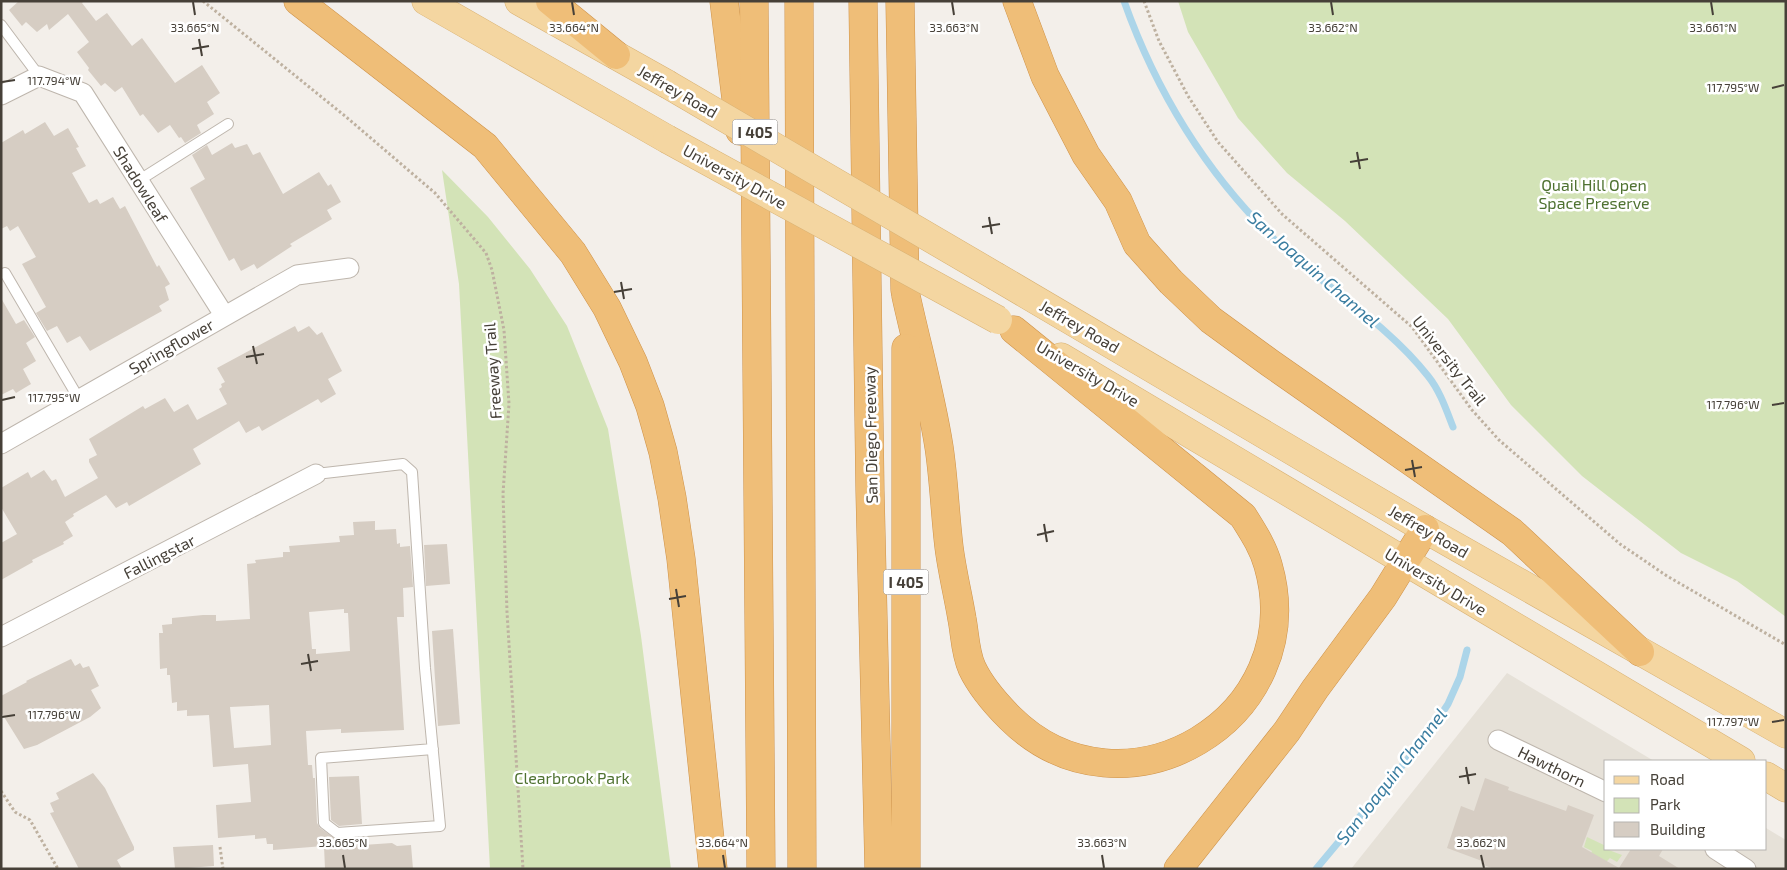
<svg xmlns="http://www.w3.org/2000/svg" width="1787" height="870" font-family="'Exo 2',sans-serif">
<style>
.residential{fill:#e6e1d8}
.green{fill:#d3e3b7}
.lines{fill:none;stroke-linecap:round;stroke-linejoin:round}
.stream{stroke:#acd5e9;stroke-width:7}
.building{fill:#d6cdc3;fill-rule:evenodd}
.service-casing{stroke:#beb6ad;stroke-width:12}
.minor-casing{stroke:#beb6ad;stroke-width:21}
.primary-casing{stroke:#d8b173;stroke-width:29}
.motorway-casing{stroke:#ce9249;stroke-width:29}
.path{stroke:#beb1a0;stroke-width:3;stroke-dasharray:2.5 2.5;stroke-linecap:butt}
.service{stroke:#fff;stroke-width:10}
.minor{stroke:#fff;stroke-width:19}
.primary{stroke:#f4d6a1;stroke-width:28}
.motorway{stroke:#efbe78;stroke-width:28}
.primary-bridge-casing{stroke:#d8b173;stroke-width:29;stroke-linecap:butt}
.primary-bridge{stroke:#f4d6a1;stroke-width:28}
.ticks{fill:none;stroke:#464038;stroke-width:2}
.labels{text-anchor:middle;dominant-baseline:central;stroke-width:5;stroke-linejoin:round;paint-order:stroke}
.shield{fill:#fff;stroke:#7e7974;stroke-width:1}
.shield-label{font-size:15px;font-weight:bold;fill:#464038}
.street-label{font-size:16px;fill:#464038;stroke:#fff}
.park-label{font-size:16px;fill:#4f7231;stroke:#fff}
.water-label{font-size:18px;font-style:italic;fill:#3a7da0;stroke:#fff}
.ticks-label{font-size:12px;text-anchor:middle;fill:#464038;stroke:#fff;stroke-width:5;stroke-linejoin:round;paint-order:stroke}
</style>
<rect width="100%" height="100%" fill="#f3efea"/>
<!-- residential -->
<polygon class="residential" points="1507,673 1654,761 1606,761 1606,849 1766,849 1766,828 1786,840 1786,869 1351,869"/>
<!-- green -->
<g class="green">
<polygon points="1178,1 1786,1 1786,617 1737,581 1681,553 1582,476 1511,405 1448,319 1345,221 1287,173 1238,118 1188,32"/>
<polygon points="442,170 488,217 530,269 567,326 608,429 641,636 671,869 490,869 459,284"/>
<polygon points="1587,837 1606,846 1606,849 1622,855 1617,862 1610,858 1605,863 1585,869 1592,851 1584,847"/>
</g>
<g class="lines">
<!-- stream -->
<g class="stream">
<path d="M 1124,1 C 1156,91 1205,171 1273,238 C 1323,287 1385,321 1428,376 C 1440,391 1446,409 1453,427"/>
<polyline points="1316,869 1427,736 1448,704 1460,677 1467,650"/>
</g>
</g>
<!-- building -->
<g class="building">
<polygon points="19,1 84,1 82,3 96,21 107,13 132,46 142,38 175,83 202,65 220,93 207,102 214,114 197,125 201,133 185,143 181,137 179,138 170,125 158,133 143,114 140,116 122,87 115,92 105,83 101,86 88,70 89,68 77,52 89,42 68,14 49,30 47,24 37,32 26,22 22,26 9,10"/>
<polygon points="45,122 54,136 68,128 79,147 76,148 86,166 72,173 89,203 97,199 100,204 113,197 120,209 125,206 157,267 159,265 170,284 165,287 169,300 159,306 162,311 90,351 80,336 67,343 57,326 47,331 36,313 46,307 22,264 36,257 18,226 10,231 7,226 1,229 1,143 23,130 25,134"/>
<polygon points="232,143 235,148 247,144 253,155 260,152 283,194 319,172 328,186 331,184 341,202 327,210 332,219 290,244 292,246 257,269 254,264 241,271 234,258 229,261 190,188 205,179 192,155 207,145 212,155"/>
<polygon points="1,298 16,324 24,320 35,337 26,343 36,361 23,369 31,384 16,393 13,389 1,395"/>
<polygon points="295,326 298,332 309,326 317,335 322,332 342,371 328,379 336,394 321,403 318,399 262,431 259,426 246,433 239,421 193,449 201,464 129,506 127,502 116,508 106,495 73,514 74,516 65,522 73,536 63,542 64,544 32,560 33,562 1,580 1,543 17,534 1,507 1,488 28,472 31,478 44,470 52,481 56,479 65,497 98,478 89,462 89,459 97,455 89,439 143,406 145,409 165,398 174,412 188,404 197,420 227,404 219,389 222,387 221,384 225,382 217,368"/>
<path d="M 375,521 L 375,530 L 396,529 L 397,544 L 400,543 L 400,547 L 410,546 L 413,587 L 403,588 L 404,617 L 397,617 L 404,730 L 341,733 L 341,729 L 306,731 L 308,765 L 312,765 L 313,778 L 315,778 L 317,823 L 320,828 L 337,840 L 363,838 L 363,845 L 392,843 L 397,846 L 411,845 L 413,869 L 325,869 L 324,846 L 273,850 L 273,844 L 267,844 L 266,838 L 255,839 L 255,835 L 218,838 L 216,805 L 251,802 L 248,764 L 213,767 L 209,715 L 187,716 L 187,710 L 177,711 L 177,702 L 172,703 L 170,675 L 167,675 L 167,668 L 160,669 L 159,633 L 163,633 L 162,625 L 172,624 L 172,618 L 203,615 L 216,615 L 216,621 L 250,619 L 247,564 L 256,563 L 255,560 L 283,557 L 283,552 L 290,552 L 289,546 L 340,542 L 339,536 L 354,535 L 353,522 ZM 344,609 L 344,613 L 348,613 L 350,651 L 316,654 L 316,649 L 312,649 L 309,612 ZM 269,705 L 271,745 L 234,748 L 230,707 Z"/>
<polygon points="447,544 450,584 426,586 424,545"/>
<polygon points="453,629 460,724 438,726 432,631"/>
<polygon points="71,659 75,666 80,663 83,668 89,666 99,686 91,690 101,708 90,717 37,745 24,749 1,712 1,696 27,682 26,681"/>
<polygon points="93,773 105,788 134,847 134,850 117,860 122,869 79,869 50,813 54,812 50,803 59,799 56,793"/>
<polygon points="359,776 362,824 339,826 331,820 329,777"/>
<polygon points="1485,778 1509,787 1508,790 1566,811 1568,805 1594,815 1582,847 1619,868 1631,849 1663,849 1659,856 1680,869 1494,869 1481,864 1482,861 1447,848 1461,806 1474,811"/>
<polygon points="213,845 214,866 175,869 173,847"/>
</g>
<g class="lines">
<defs>
<g id="service">
<polyline points="1,25 39,76"/>
<polyline points="138,181 228,124"/>
<polyline points="5,273 79,399"/>
<polyline points="316,474 403,464 412,472 425,668 440,826 337,833 324,823 321,758 433,749"/>
</g>
<g id="minor">
<polyline points="1,95 39,76 83,93 224,315"/>
<polyline points="1,444 297,275 349,268"/>
<polyline points="1,637 316,474"/>
<polyline points="1498,740 1606,792"/>
<polyline points="1715,849 1746,869"/>
</g>
<g id="primary">
<polyline points="426,1 667,139"/>
<polyline points="519,1 667,84"/>
<polyline points="997,277 1425,529 1786,734"/>
<path d="M 1061,357 C 1288,491 1514,627 1741,761"/>
<polyline points="1766,776 1786,788"/>
</g>
<g id="motorway">
<polyline points="298,1 485,146 573,253 607,308 633,362 650,406 663,452 672,498 681,559 713,869"/>
<polyline points="550,1 616,55"/>
<polyline points="724,1 740,131"/>
<polyline points="754,1 761,869"/>
<polyline points="799,1 802,869"/>
<polyline points="863,1 870,491 879,869"/>
<polyline points="900,1 905,290"/>
<polyline points="1017,1 1045,76 1086,155 1118,201 1137,244 1171,282 1211,320 1270,363 1512,532 1640,652"/>
<path d="M 906,296 C 917,346 931,396 939,447 C 944,480 945,514 949,547 C 952,571 958,595 962,619 C 965,634 965,653 972,668 C 981,687 995,703 1010,718 C 1123,830 1312,718 1268,565 C 1263,547 1253,532 1243,516 L 1014,330"/>
<polyline points="906,348 906,869"/>
<polyline points="1178,869 1287,731 1315,689 1383,597 1425,529"/>
</g>
</defs>
<!-- service casing -->
<use href="#service" class="service-casing"/>
<!-- minor casing -->
<use href="#minor" class="minor-casing"/>
<!-- primary casing -->
<use href="#primary" class="primary-casing"/>
<!-- motorway casing -->
<use href="#motorway" class="motorway-casing"/>
<!-- path -->
<g class="path">
<polyline points="203,1 345,116 435,193 486,253 492,270 504,330 509,404 503,494 507,612 523,869"/>
<polyline points="1144,1 1159,41 1188,96 1218,142 1282,214 1412,327 1472,410 1499,440 1620,544 1667,576 1786,645"/>
<polyline points="1,791 15,812 30,820 58,869"/>
<polyline points="220,847 223,869"/>
</g>
<!-- service -->
<use href="#service" class="service"/>
<!-- minor -->
<use href="#minor" class="minor"/>
<!-- primary -->
<use href="#primary" class="primary"/>
<!-- motorway -->
<use href="#motorway" class="motorway"/>
<defs>
<g id="primary-bridge">
<polyline points="667,84 997,277"/>
<polyline points="667,139 998,320"/>
</g>
</defs>
<!-- primary-bridge casing -->
<use href="#primary-bridge" class="primary-bridge-casing"/>
<!-- primary-bridge -->
<use href="#primary-bridge" class="primary-bridge"/>
</g>
<!-- ticks -->
<path class="ticks" d="M 193,2 L 195,15M 572,2 L 574,15M 952,2 L 954,15M 1331,2 L 1333,15M 1711,2 L 1713,15M 199,39 L 202,56M 192,49 L 209,46M 2,82 L 15,80M 1772,88 L 1784,85M 1357,152 L 1360,169M 1350,162 L 1368,159M 989,217 L 992,234M 982,227 L 1000,224M 621,282 L 624,299M 614,292 L 632,289M 253,346 L 257,364M 246,357 L 264,354M 2,400 L 15,397M 1772,405 L 1784,403M 1412,460 L 1415,477M 1405,470 L 1422,467M 1044,524 L 1047,542M 1037,535 L 1054,531M 676,589 L 679,607M 669,599 L 686,596M 308,654 L 311,671M 301,664 L 318,661M 2,717 L 15,715M 1772,722 L 1784,720M 1466,767 L 1469,784M 1459,777 L 1476,774M 343,855 L 345,868M 723,855 L 725,868M 1102,855 L 1104,868M 1481,855 L 1484,868"/>
<g class="labels">
<!-- shield labels -->
<g class="shield">
<rect x="732.5" y="119.5" width="45" height="25" rx="4"/>
<rect x="883.5" y="569.5" width="45" height="25" rx="4"/>
</g>
<g class="shield-label">
<text x="755" y="132">I 405</text>
<text x="906" y="582">I 405</text>
</g>
<!-- street labels -->
<g class="street-label">
<text transform="translate(678 91) rotate(30)">Jeffrey Road</text>
<text transform="translate(735 176) rotate(29)">University Drive</text>
<text transform="translate(141 184) rotate(58)">Shadowleaf</text>
<text transform="translate(1080 326) rotate(30)">Jeffrey Road</text>
<text transform="translate(171 346) rotate(-30)">Springflower</text>
<text transform="translate(1450 360) rotate(52)">University Trail</text>
<text transform="translate(492 371) rotate(-94)">Freeway Trail</text>
<text transform="translate(1088 373) rotate(30)">University Drive</text>
<text transform="translate(870 435) rotate(-91)">San Diego Freeway</text>
<text transform="translate(1429 531) rotate(30)">Jeffrey Road</text>
<text transform="translate(159 556) rotate(-27)">Fallingstar</text>
<text transform="translate(1436 581) rotate(31)">University Drive</text>
<text transform="translate(1552 766) rotate(26)">Hawthorn</text>
</g>
<!-- park labels -->
<g class="park-label">
<text x="1594" y="184">Quail Hill Open<tspan x="1594" dy="18">Space Preserve</tspan></text>
<text x="572" y="777">Clearbrook Park</text>
</g>
<!-- water labels -->
<g class="water-label">
<text transform="translate(1314 269) rotate(41)">San Joaquin Channel</text>
<text transform="translate(1391 776) rotate(-52)">San Joaquin Channel</text>
</g>
</g>
<g class="ticks-label">
<text x="195" y="32">33.665°N</text>
<text x="574" y="32">33.664°N</text>
<text x="954" y="32">33.663°N</text>
<text x="1333" y="32">33.662°N</text>
<text x="1713" y="32">33.661°N</text>
<text x="54" y="85">117.794°W</text>
<text x="1733" y="92">117.795°W</text>
<text x="54" y="402">117.795°W</text>
<text x="1733" y="409">117.796°W</text>
<text x="54" y="719">117.796°W</text>
<text x="1733" y="726">117.797°W</text>
<text x="343" y="847">33.665°N</text>
<text x="723" y="847">33.664°N</text>
<text x="1102" y="847">33.663°N</text>
<text x="1481" y="847">33.662°N</text>
</g>
<!-- border -->
<rect width="1787" height="870" fill="none" stroke="#464038" stroke-width="5"/>
<!-- legend -->
<rect x="1604" y="760" width="162" height="90" fill="#ffffff" stroke="#b5b3af"/>
<rect x="1614" y="776" width="25" height="8" fill="#f4d6a1" stroke="#b5b3af"/>
<text x="1650" y="785" font-size="15" fill="#464038">Road</text>
<rect x="1614" y="798" width="25" height="15" fill="#d3e3b7" stroke="#b5b3af"/>
<text x="1650" y="810" font-size="15" fill="#464038">Park</text>
<rect x="1614" y="822" width="25" height="15" fill="#d6cdc3" stroke="#b5b3af"/>
<text x="1650" y="835" font-size="15" fill="#464038">Building</text>
</svg>
